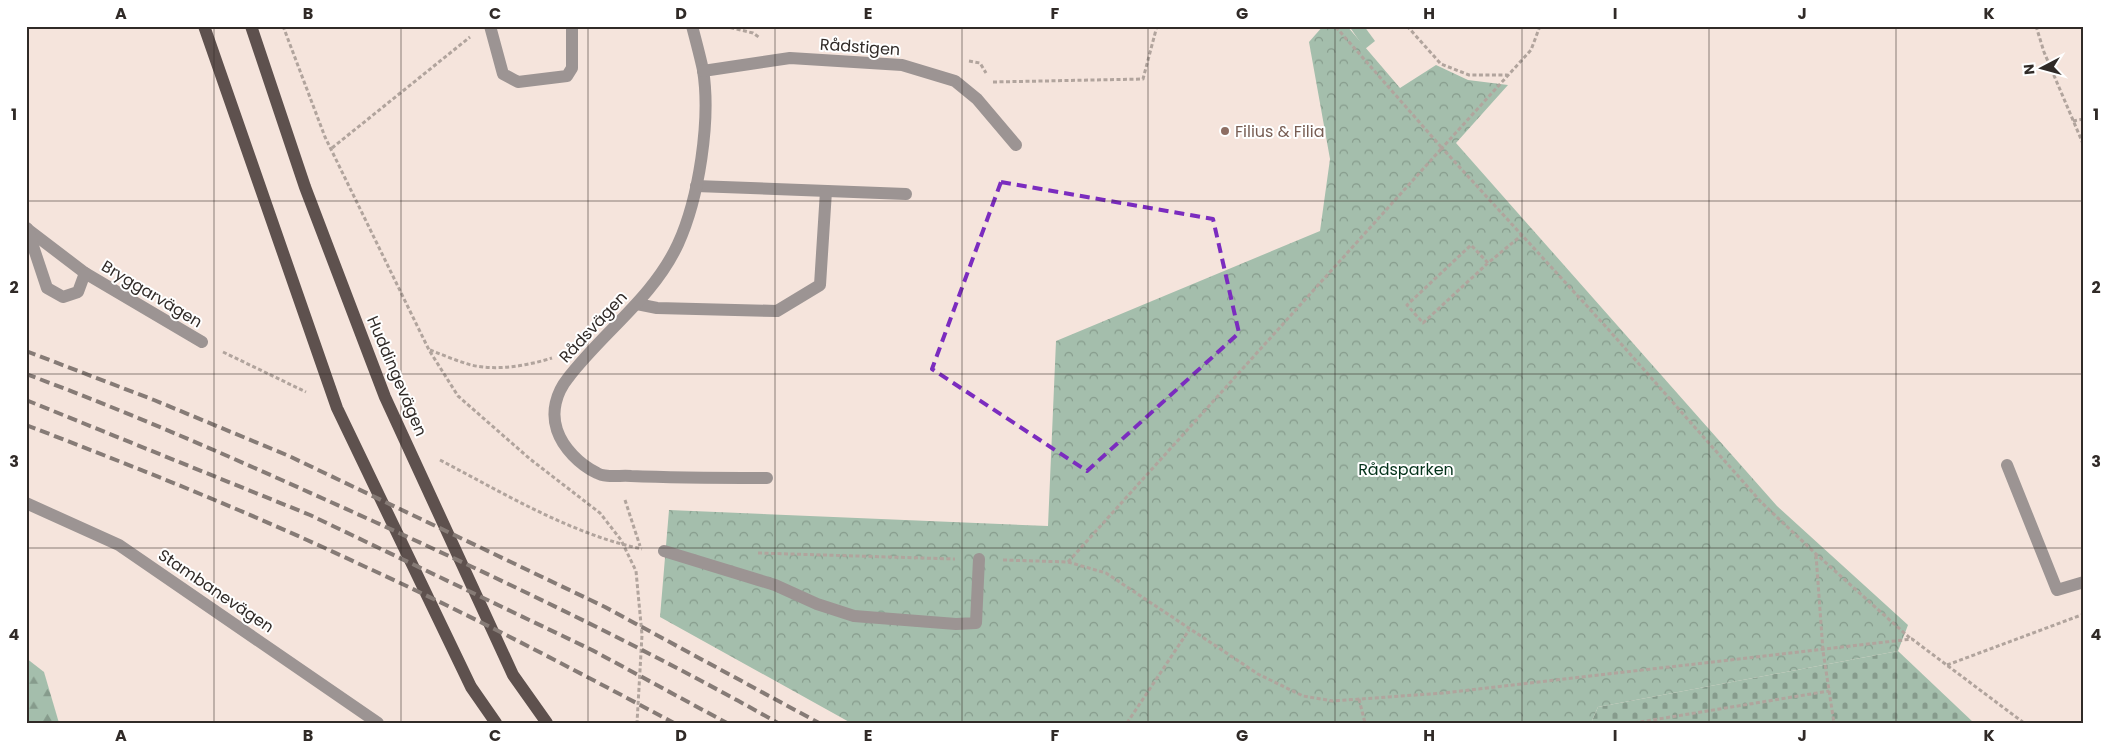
<svg xmlns="http://www.w3.org/2000/svg" width="2110" height="749" font-family="Poppins,sans-serif">
<style>
.grass{fill:#a4beac}
.forest{fill:url(#forest-firs)}
.cemetery{fill:url(#cemetery-stones)}
.park{fill:url(#park-crowns)}
.lines{fill:none;stroke-linecap:round;stroke-linejoin:round}
.path{stroke:#b1a49d;stroke-width:3;stroke-dasharray:4 2.5;stroke-linecap:butt}
.lane{stroke:#9c9493;stroke-width:12}
.street{stroke:#9c9493;stroke-width:12}
.primary{stroke:#5e514e;stroke-width:12}
.rail{stroke:#867b76;stroke-width:4;stroke-dasharray:10 5;stroke-linecap:butt}
.marked{fill:none;stroke:#7b2cbf;stroke-width:4;stroke-dasharray:10 6;stroke-linejoin:round}
.grid{fill:none;stroke:#302a27;stroke-width:1;stroke-opacity:0.55}
.education-dot{fill:#8d6e63;stroke:#fff;stroke-width:2}
.labels{text-anchor:middle;dominant-baseline:central;stroke-width:4;stroke-linejoin:round;paint-order:stroke}
.street-label{font-size:16px;fill:#302a27;stroke:#fff}
.education-label{font-size:16px;fill:#785e54;stroke:#fff;text-anchor:start}
.park-label{font-size:16px;fill:#04331b;stroke:#fff}
.neatline{fill:none;stroke:#302a27;stroke-width:2}
.grid-label{font-size:16px;text-anchor:middle;font-weight:bold;fill:#302a27}
</style>
<defs>
<pattern id="forest-firs" width="22" height="20" patternUnits="userSpaceOnUse" patternTransform="scale(1.25)"><rect width="22" height="20" fill="#a4beac"/><path d="M5 1l3.5 6h-7zM16 11l3.5 6h-7z" fill="#869b8c"/></pattern>
<pattern id="cemetery-stones" width="16" height="16" patternUnits="userSpaceOnUse" patternTransform="scale(1.25)"><rect width="16" height="16" fill="#a4beac"/><path d="M2 7V4a2 2 0 0 1 4 0v3zM10 15v-3a2 2 0 0 1 4 0v3z" fill="#869b8c"/></pattern>
<pattern id="park-crowns" width="20" height="18" patternUnits="userSpaceOnUse" patternTransform="scale(1.25)"><rect width="20" height="18" fill="#a4beac"/><path d="M2 6a3 3 0 1 1 6 0M12 15a3 3 0 1 1 6 0" fill="none" stroke="#869b8c"/></pattern>
</defs>
<rect width="100%" height="100%" fill="#f5e4dc"/>
<!-- grass -->
<polygon class="grass" points="1349,26 1364,26 1375,41 1365,49"/>
<!-- forest -->
<polygon class="forest" points="26,658 44,672 59,723 26,723"/>
<!-- cemetery -->
<polygon class="cemetery" points="1898,651 1974,723 1591,723 1598,707"/>
<!-- park -->
<polygon class="park" points="1323,26 1347,26 1400,88 1436,65 1468,80 1508,85 1456,143 1777,506 1908,625 1898,651 1598,707 1591,723 851,723 660,617 669,510 1048,526 1056,341 1320,231 1330,159 1309,42"/>
<g class="lines">
<!-- path -->
<g class="path">
<polyline points="283,26 325,137 429,350 458,396 530,459 600,513 621,540 636,571 642,635 637,723"/>
<polyline points="724,26 753,33 760,38"/>
<polyline points="1407,26 1441,64 1469,75 1507,75"/>
<polyline points="1540,26 1531,50 1442,148 1608,329 1761,502 1816,554 1911,639"/>
<polyline points="2036,26 2044,52 2084,146"/>
<polyline points="969,61 980,63 986,73"/>
<polyline points="993,82 1143,79 1157,26"/>
<polyline points="2073,121 2084,119"/>
<polyline points="332,148 470,37"/>
<polyline points="1488,263 1471,245 1407,305 1423,323 1488,263 1522,235"/>
<path d="M 430,350 C 443,355 457,361 471,365 C 497,371 526,366 552,358"/>
<polyline points="223,352 306,392"/>
<path d="M 440,460 C 505,494 571,534 642,549"/>
<polyline points="625,500 640,546"/>
<polyline points="758,553 955,559"/>
<polyline points="1816,555 1823,651 1834,723"/>
<polyline points="1003,560 1068,562 1106,573 1258,674 1303,696 1333,701 1443,693 1912,639 2024,723"/>
<polyline points="1068,562 1442,148 1335,26"/>
<polyline points="1947,665 2084,614"/>
<polyline points="1359,699 1365,723"/>
<polyline points="1127,723 1189,630"/>
<polyline points="1634,723 1829,691"/>
</g>
<!-- lane -->
<g class="lane">
<polyline points="490,26 503,74 518,82 567,76 572,68 572,26"/>
<polyline points="696,186 906,194"/>
<polyline points="637,304 657,308 777,311 820,285 826,191"/>
<polyline points="664,551 775,585 817,604 854,616 956,624 976,623 979,559"/>
</g>
<!-- street -->
<g class="street">
<path d="M 692,26 C 696,41 700,56 703,70 C 711,120 699,198 678,244 C 653,298 603,332 568,378 C 556,393 551,412 557,430 C 563,448 580,465 597,473 C 605,478 621,475 631,476 C 676,478 721,478 767,478"/>
<polyline points="703,71 790,58 902,65 955,81 977,99 1016,145"/>
<polyline points="26,228 85,273 202,342"/>
<polyline points="27,228 47,288 63,297 78,292 85,273"/>
<polyline points="2007,465 2057,590 2084,582"/>
<polyline points="26,503 119,545 378,723"/>
</g>
<!-- primary -->
<g class="primary">
<polyline points="204,26 337,408 471,687 496,723"/>
<polyline points="251,26 305,187 385,397 513,675 547,723"/>
</g>
<!-- rail -->
<g class="rail">
<polyline points="26,351 154,400 289,456 605,607 819,723"/>
<path d="M 26,374 C 145,418 260,470 375,522 C 511,584 647,649 778,723"/>
<polyline points="26,400 310,515 592,650 727,723"/>
<path d="M 26,425 C 138,468 249,512 357,563 C 465,612 569,667 674,723"/>
</g>
</g>
<!-- marked area -->
<path class="marked" d="M 1001,182 L 1213,219 L 1239,333 L 1087,471 L 932,369 Z"/>
<!-- grid -->
<path class="grid" d="M 214,26 L 214,723M 401,26 L 401,723M 588,26 L 588,723M 775,26 L 775,723M 962,26 L 962,723M 1148,26 L 1148,723M 1335,26 L 1335,723M 1522,26 L 1522,723M 1709,26 L 1709,723M 1896,26 L 1896,723M 26,201 L 2084,201M 26,374 L 2084,374M 26,548 L 2084,548"/>
<!-- markers -->
<circle class="education-dot" cx="1225" cy="131" r="5"/>
<g class="labels">
<!-- street labels -->
<g class="street-label">
<text transform="translate(860 47) rotate(4)">Rådstigen</text>
<text transform="translate(152 294) rotate(31)">Bryggarvägen</text>
<text transform="translate(593 327) rotate(-47)">Rådsvägen</text>
<text transform="translate(397 376) rotate(67)">Huddingevägen</text>
<text transform="translate(216 591) rotate(34)">Stambanevägen</text>
</g>
<!-- education labels -->
<g class="education-label">
<text x="1235" y="131">Filius &amp; Filia</text>
</g>
<!-- park labels -->
<g class="park-label">
<text x="1406" y="469">Rådsparken</text>
</g>
</g>
<!-- border -->
<rect width="2110" height="749" fill="none" stroke="#ffffff" stroke-width="55"/>
<!-- north arrow -->
<g transform="translate(2042 68) rotate(264)" stroke="#ffffff" stroke-width="4" paint-order="stroke">
<path d="M0-4L9 19L0 12L-9 19Z" fill="#302a27"/>
<text y="-8" font-size="14" font-weight="bold" text-anchor="middle" fill="#302a27">N</text>
</g>
<rect x="28" y="28" width="2054" height="694" class="neatline"/>
<g class="grid-label">
<text x="121" y="19">A</text>
<text x="308" y="19">B</text>
<text x="495" y="19">C</text>
<text x="681" y="19">D</text>
<text x="868" y="19">E</text>
<text x="1055" y="19">F</text>
<text x="1242" y="19">G</text>
<text x="1429" y="19">H</text>
<text x="1615" y="19">I</text>
<text x="1802" y="19">J</text>
<text x="1989" y="19">K</text>
<text x="14" y="120">1</text>
<text x="2096" y="120">1</text>
<text x="14" y="293">2</text>
<text x="2096" y="293">2</text>
<text x="14" y="467">3</text>
<text x="2096" y="467">3</text>
<text x="14" y="640">4</text>
<text x="2096" y="640">4</text>
<text x="121" y="741">A</text>
<text x="308" y="741">B</text>
<text x="495" y="741">C</text>
<text x="681" y="741">D</text>
<text x="868" y="741">E</text>
<text x="1055" y="741">F</text>
<text x="1242" y="741">G</text>
<text x="1429" y="741">H</text>
<text x="1615" y="741">I</text>
<text x="1802" y="741">J</text>
<text x="1989" y="741">K</text>
</g>
</svg>
